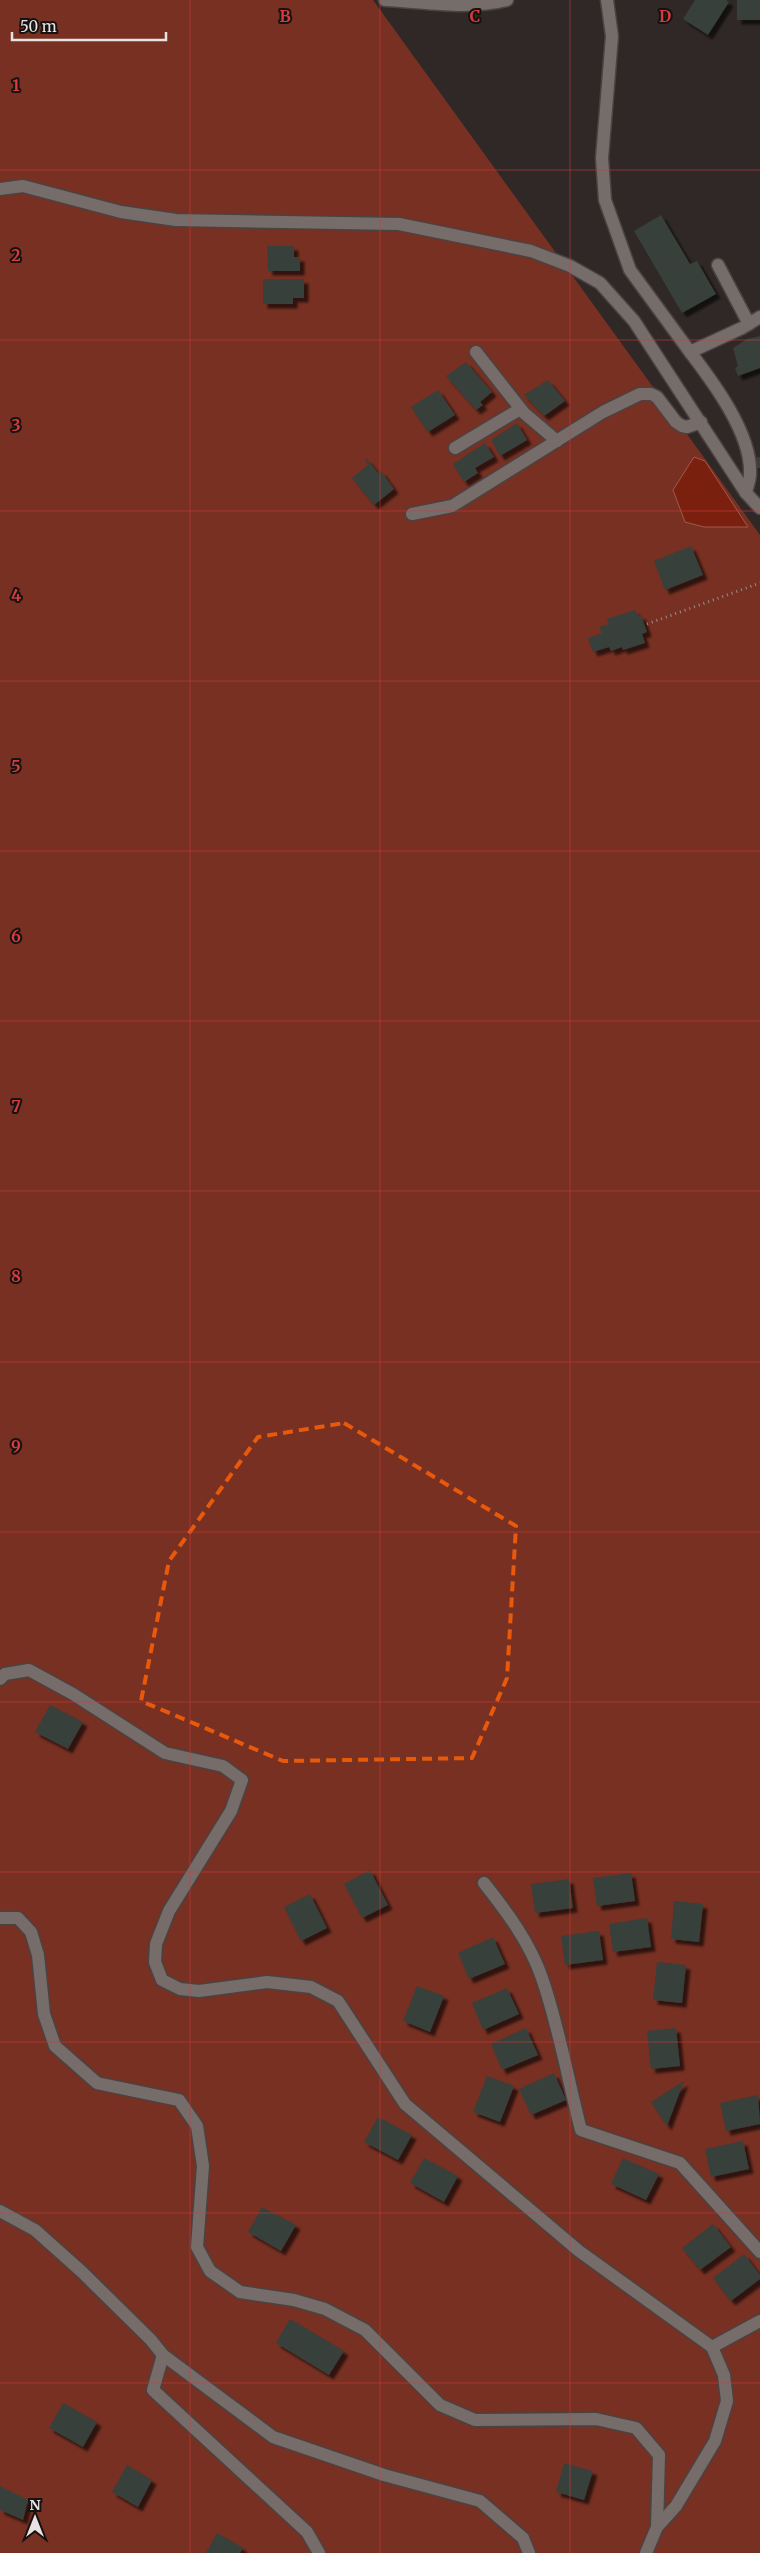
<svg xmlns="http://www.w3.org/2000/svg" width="760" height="2553" font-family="Merriweather,serif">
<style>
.green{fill:#773022}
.water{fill:#7b200e;stroke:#9c5a4e}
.building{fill:#383f3b;filter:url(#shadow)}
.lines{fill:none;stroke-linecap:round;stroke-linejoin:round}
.minor-casing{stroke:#4a4342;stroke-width:15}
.path{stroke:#948e8d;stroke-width:3;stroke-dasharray:1 4;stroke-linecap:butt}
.minor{stroke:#766d6b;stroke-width:12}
.marked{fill:none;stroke:#e8590c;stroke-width:4;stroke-dasharray:10 6;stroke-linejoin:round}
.grid{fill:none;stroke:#d83b3b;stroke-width:1;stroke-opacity:0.55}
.grid-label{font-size:16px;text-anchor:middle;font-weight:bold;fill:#d83b3b;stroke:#151211;stroke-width:4;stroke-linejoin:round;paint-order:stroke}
</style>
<defs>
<filter id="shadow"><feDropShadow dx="4.5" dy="4.5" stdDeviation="1" flood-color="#0009"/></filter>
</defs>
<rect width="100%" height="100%" fill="#302827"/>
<!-- green -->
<polygon class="green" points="0,0 373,0 760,535 760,2553 0,2553"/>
<!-- water -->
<polygon class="water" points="694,457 705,461 748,527 704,527 685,522 673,490"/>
<!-- building -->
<g class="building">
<polygon points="695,0 726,0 729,2 708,35 683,19"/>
<rect x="737" y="0" width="23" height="20"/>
<polygon points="661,215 690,264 697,261 716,294 682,313 634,231"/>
<polygon points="267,246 294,246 294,257 300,257 300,271 268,271"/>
<polygon points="263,279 304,279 304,298 293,298 293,304 263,304"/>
<polygon points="760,336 760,368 738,376 735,368 738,366 733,348 747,339"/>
<polygon points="466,362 492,392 480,402 483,405 476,410 446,376"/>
<polygon points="548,380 565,401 544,416 524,395"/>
<polygon points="438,390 455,415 428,432 411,407"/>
<polygon points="517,423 527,440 500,456 491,440"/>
<polygon points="485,443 494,457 475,468 478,473 464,482 453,464"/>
<polygon points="760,457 760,468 757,468 755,458"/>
<polygon points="367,459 378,473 381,471 394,489 374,505 352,478 368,465 365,460"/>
<polygon points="691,546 703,575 665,590 654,561"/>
<polygon points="635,610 638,616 641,615 647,632 642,634 645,643 623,650 622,647 611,651 609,647 593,652 588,638 602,633 599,627 609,624 607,619"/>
<polygon points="50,1705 83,1722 68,1749 35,1732"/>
<polygon points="370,1870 388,1905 362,1918 344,1884"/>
<polygon points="631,1873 635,1901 597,1906 593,1878"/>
<polygon points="569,1879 573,1908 535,1913 531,1884"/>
<polygon points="310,1894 327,1928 301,1941 284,1907"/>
<polygon points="674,1901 703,1904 699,1942 671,1939"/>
<polygon points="647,1918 651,1947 613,1952 609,1924"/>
<polygon points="599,1931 603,1960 565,1965 561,1936"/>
<polygon points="493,1937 505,1964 469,1979 458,1953"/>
<polygon points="657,1962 686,1965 682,2003 653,2000"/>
<polygon points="417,1986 444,1996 430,2032 403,2021"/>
<polygon points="507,1988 519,2014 483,2030 472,2003"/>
<polygon points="526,2028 538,2055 502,2070 491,2044"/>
<polygon points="676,2028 680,2066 651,2069 647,2031"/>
<polygon points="554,2073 566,2100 531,2115 519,2089"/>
<polygon points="487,2076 514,2086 500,2122 473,2112"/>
<polygon points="684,2081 667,2126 651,2102"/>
<polygon points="758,2095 760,2124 726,2131 720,2103"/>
<polygon points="378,2117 412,2135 398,2160 364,2142"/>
<polygon points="743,2141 749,2169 711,2177 705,2149"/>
<polygon points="424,2158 458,2176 444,2202 410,2183"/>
<polygon points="623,2158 659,2174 646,2200 611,2184"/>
<polygon points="262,2207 296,2225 281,2251 248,2232"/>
<polygon points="713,2224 731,2247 700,2270 682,2248"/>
<polygon points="744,2254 760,2275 760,2279 731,2301 713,2278"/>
<polygon points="290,2319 344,2351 329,2375 276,2343"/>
<polygon points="63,2403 97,2422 83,2447 49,2428"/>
<polygon points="564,2463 593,2471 584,2500 556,2492"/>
<polygon points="127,2465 152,2480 138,2507 112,2492"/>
<polygon points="0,2486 28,2500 23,2520 0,2510"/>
<polygon points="217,2533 243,2548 240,2553 206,2553"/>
</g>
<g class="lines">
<defs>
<g id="minor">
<path d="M 385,0 C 426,2 468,10 507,0"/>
<polyline points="607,0 612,36 602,158 605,200 630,270 690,352"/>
<polyline points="0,189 23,186 121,212 176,220 399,224 531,251 570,266 600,283 634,321 746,493 760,508"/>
<polyline points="718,265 749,324"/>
<polyline points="476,352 524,413 557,441"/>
<polyline points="455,448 520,409"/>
<path d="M 746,493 C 747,487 750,480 750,474 C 752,434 713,382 690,352 L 742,328 L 760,317"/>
<polyline points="412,514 452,506 603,412 640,394 651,394 657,397 676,422 682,426 687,427 701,422"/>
<polyline points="0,1679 5,1674 29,1670 73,1694 165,1753 223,1766 242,1780 231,1811 169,1911 156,1944 155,1962 162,1980 180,1989 199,1991 267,1982 311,1987 338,2001 405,2104 579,2251 712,2347 724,2375 727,2401 715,2441 676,2506 657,2527 646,2553"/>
<path d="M 484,1883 C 507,1912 530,1943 542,1978 C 559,2027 568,2080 581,2130 L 680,2163 L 760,2252"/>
<polyline points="0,1918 18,1918 31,1932 38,1955 44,2014 55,2046 97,2083 179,2100 197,2126 203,2166 197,2247 210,2271 240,2292 294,2300 325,2309 365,2330 440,2405 475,2420 596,2419 636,2428 659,2455 657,2527"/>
<polyline points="0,2211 35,2230 82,2272 151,2340 163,2355 273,2437 384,2475 480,2501 523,2538 529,2553"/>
<polyline points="712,2347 760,2321"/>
<polyline points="163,2355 153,2390 307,2532 319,2553"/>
</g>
</defs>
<!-- minor casing -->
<use href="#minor" class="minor-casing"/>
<!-- path -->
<polyline class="path" points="647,624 760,583"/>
<!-- minor -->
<use href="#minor" class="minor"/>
</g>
<!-- marked area -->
<path class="marked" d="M 344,1423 L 516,1526 L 507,1678 L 472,1758 L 283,1761 L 141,1701 L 169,1561 L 258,1437 Z"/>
<!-- grid -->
<path class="grid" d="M 190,0 L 190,2553M 380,0 L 380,2553M 570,0 L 570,2553M 0,170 L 760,170M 0,340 L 760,340M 0,511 L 760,511M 0,681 L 760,681M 0,851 L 760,851M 0,1021 L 760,1021M 0,1191 L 760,1191M 0,1362 L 760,1362M 0,1532 L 760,1532M 0,1702 L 760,1702M 0,1872 L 760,1872M 0,2042 L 760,2042M 0,2213 L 760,2213M 0,2383 L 760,2383"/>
<g class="grid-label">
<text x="285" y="22">B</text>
<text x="475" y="22">C</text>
<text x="665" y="22">D</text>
<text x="16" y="91">1</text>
<text x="16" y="261">2</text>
<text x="16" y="431">3</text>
<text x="16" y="601">4</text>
<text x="16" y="772">5</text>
<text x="16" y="942">6</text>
<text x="16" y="1112">7</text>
<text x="16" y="1282">8</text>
<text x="16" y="1452">9</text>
</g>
<!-- north arrow -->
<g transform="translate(35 2518)" stroke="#151211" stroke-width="4" paint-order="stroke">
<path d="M0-4L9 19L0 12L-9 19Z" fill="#e8e3e2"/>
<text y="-8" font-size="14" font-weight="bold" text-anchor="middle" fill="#e8e3e2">N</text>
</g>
<!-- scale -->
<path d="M12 32v8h154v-8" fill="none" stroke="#e8e3e2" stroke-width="2.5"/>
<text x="20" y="32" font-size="15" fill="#e8e3e2" stroke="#151211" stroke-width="4" paint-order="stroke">50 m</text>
</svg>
